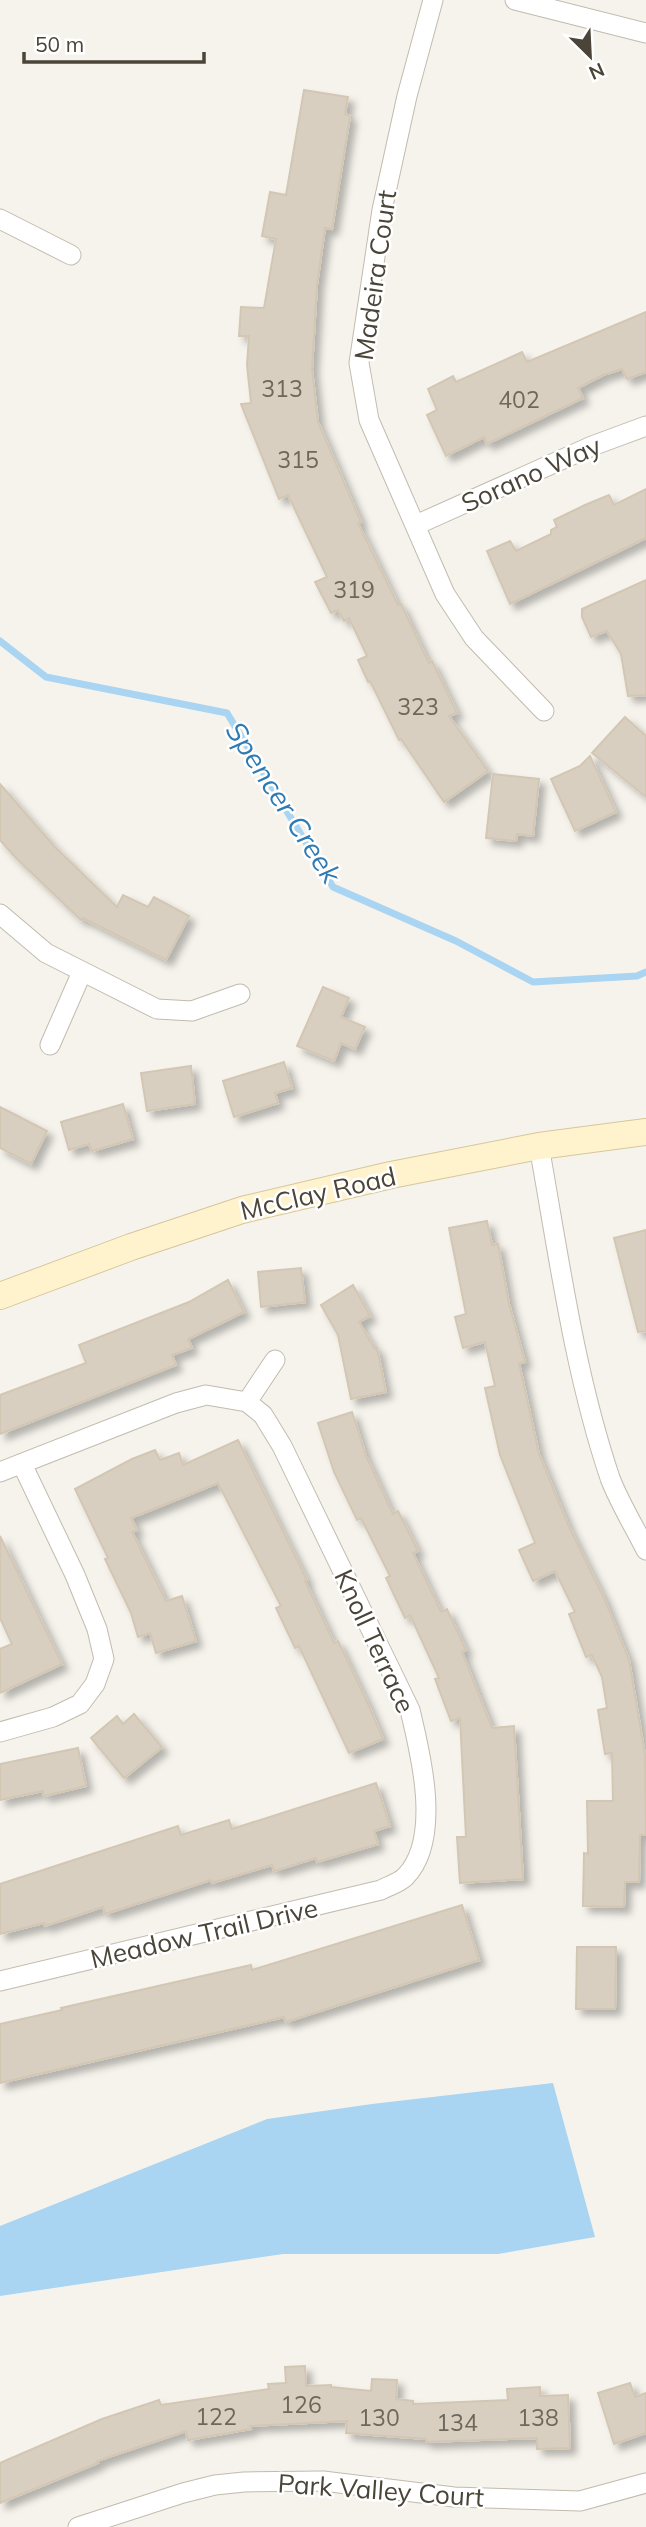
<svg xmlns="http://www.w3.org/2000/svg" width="646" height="2527" font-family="Mulish,sans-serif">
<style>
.water{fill:#a9d4f2}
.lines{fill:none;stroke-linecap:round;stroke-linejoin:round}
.stream{stroke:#a9d4f2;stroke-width:7}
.building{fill:#d8cfc1;stroke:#d3c7b4;stroke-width:2;filter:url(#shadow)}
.street-casing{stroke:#c2bbae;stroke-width:21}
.secondary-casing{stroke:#d6c79b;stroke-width:28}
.street{stroke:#fff;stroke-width:19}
.secondary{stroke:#fff3cd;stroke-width:26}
.labels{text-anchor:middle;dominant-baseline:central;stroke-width:5;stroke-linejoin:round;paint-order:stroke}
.number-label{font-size:23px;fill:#6e675b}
.street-label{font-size:26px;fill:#4b4439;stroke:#fff}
.water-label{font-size:28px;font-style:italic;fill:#2e7ab2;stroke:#fff}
</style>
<defs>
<filter id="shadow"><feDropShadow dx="6" dy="6" stdDeviation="3.5" flood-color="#0004"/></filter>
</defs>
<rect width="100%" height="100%" fill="#f6f3ec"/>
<!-- water -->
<polygon class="water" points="553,2083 595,2237 498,2254 283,2254 0,2296 0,2226 267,2119 372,2104"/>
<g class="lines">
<!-- stream -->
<polyline class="stream" points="0,641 46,677 227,713 333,887 456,941 533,982 637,976 646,972"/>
</g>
<!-- building -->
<g class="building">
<polygon points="304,90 348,97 345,114 350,116 332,229 325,228 317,285 312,369 318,422 361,522 358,523 398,605 401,604 429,663 432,661 457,713 449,716 488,771 444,802 401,739 399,740 370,681 368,682 358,660 367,656 349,618 344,621 338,610 331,613 315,582 327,577 288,495 279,499 241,404 251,403 247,365 249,336 239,336 241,307 264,308 276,239 262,236 270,192 286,195"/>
<polygon points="646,312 646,372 627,379 622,369 603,375 578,388 583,398 487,444 484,437 446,456 427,415 437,410 428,389 453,376 456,382 522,352 527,362"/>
<polygon points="646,489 646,538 510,604 487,551 510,541 516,551 551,534 551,530 557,527 554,520 585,505 609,495 614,505"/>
<polygon points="646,580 646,695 628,696 621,654 607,631 591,637 582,617 582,609"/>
<polygon points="625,717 646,736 646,797 592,753"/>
<polygon points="590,756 616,812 575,831 551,779 580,766"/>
<polygon points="493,774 539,779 533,836 517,834 516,841 486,838"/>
<polygon points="0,784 55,847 117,907 123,895 148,907 154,897 189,916 166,960 83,918 81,920 16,858 0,840"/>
<polygon points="323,987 349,998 341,1017 365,1027 355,1049 341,1043 334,1061 297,1046"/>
<polygon points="284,1062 292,1088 275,1093 278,1103 234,1117 223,1081"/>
<polygon points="191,1066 195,1104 147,1111 141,1073"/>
<polygon points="123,1104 133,1139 92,1151 89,1144 69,1150 61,1122"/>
<polygon points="0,1107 47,1131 31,1164 0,1148"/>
<polygon points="487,1221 492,1245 498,1244 509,1304 525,1362 519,1363 539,1454 569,1527 604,1598 629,1660 645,1755 646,1835 640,1835 639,1882 625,1882 624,1907 583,1906 584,1853 588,1854 587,1801 613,1801 612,1753 605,1754 598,1710 607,1708 602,1677 592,1655 586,1657 569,1614 575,1612 555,1571 533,1581 519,1550 535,1543 500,1455 485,1388 495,1386 485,1342 463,1348 455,1317 466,1314 449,1228"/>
<polygon points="646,1230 646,1331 638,1332 614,1238"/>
<polygon points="301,1268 305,1302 261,1307 258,1272"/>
<polygon points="228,1280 244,1312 188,1339 192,1348 172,1355 176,1365 0,1434 0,1395 86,1363 79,1345 189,1302"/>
<polygon points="353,1285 370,1316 359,1322 375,1349 377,1348 386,1392 351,1399 338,1335 321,1305"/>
<polygon points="352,1412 366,1456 393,1514 398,1511 418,1551 413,1553 441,1612 447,1609 466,1650 462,1652 492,1728 514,1726 523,1879 460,1883 457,1837 466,1837 460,1718 451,1721 435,1679 439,1678 410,1615 405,1618 386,1578 390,1576 361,1518 357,1520 334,1472 318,1423"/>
<polygon points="238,1440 307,1580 305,1581 334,1643 338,1641 368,1704 383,1739 349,1753 299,1646 295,1648 276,1608 281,1606 218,1483 131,1518 137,1530 132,1532 166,1601 182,1596 196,1641 156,1653 150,1633 138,1637 131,1613 105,1559 108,1558 75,1489 132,1459 155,1450 160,1460 179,1453 183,1465"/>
<polygon points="0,1536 62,1664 0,1693 0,1649 12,1644 0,1618"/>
<polygon points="134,1714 162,1747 124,1778 91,1738 117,1716 123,1724"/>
<polygon points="78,1748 86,1786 44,1796 43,1791 0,1800 0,1764"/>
<polygon points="376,1783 390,1826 374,1831 378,1844 317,1862 316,1858 274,1871 272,1865 212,1883 211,1880 105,1914 103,1907 45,1926 44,1923 0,1934 0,1884 178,1826 181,1835 229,1820 232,1829"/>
<polygon points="462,1905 479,1960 286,2022 284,2017 0,2083 0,2024 62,2010 61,2008 251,1965 252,1970"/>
<polygon points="577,1947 616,1947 615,2009 576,2009"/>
<polygon points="305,2366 306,2386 331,2385 331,2387 371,2391 372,2379 397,2380 396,2399 413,2401 413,2404 508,2400 507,2389 540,2387 540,2396 568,2395 570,2448 537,2449 537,2438 426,2442 426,2439 346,2433 347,2421 250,2426 251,2429 188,2440 186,2431 97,2461 98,2463 0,2503 0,2463 102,2419 159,2400 161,2405 269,2389 268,2384 286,2383 285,2367"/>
<polygon points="630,2383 635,2397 646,2393 646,2433 614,2444 598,2393"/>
</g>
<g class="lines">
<defs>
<g id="street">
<polyline points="433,0 407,96 382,210 359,363 369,420 445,594 474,638 544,711"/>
<polyline points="515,0 646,33"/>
<polyline points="0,219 71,255"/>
<polyline points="416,525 592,446 646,426"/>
<polyline points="0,914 46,953 157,1009 192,1011 240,994"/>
<polyline points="50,1045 82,972"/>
<path d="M 539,1146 C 559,1257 574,1371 610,1478 C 619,1502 634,1526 646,1550"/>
<polyline points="247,1402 275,1360"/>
<path d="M 0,1472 L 176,1403 L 206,1395 L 247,1402 L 263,1415 L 282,1446 L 410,1710 C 421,1755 442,1840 405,1877 C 399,1883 388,1886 381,1890 L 0,1981"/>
<polyline points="0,1732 53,1717 80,1704 95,1684 104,1659 97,1629 75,1575 22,1464"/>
<polyline points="78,2527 183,2493 215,2485 244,2482 323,2481 454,2497 580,2501 646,2483"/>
</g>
<polyline id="secondary" points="0,1296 131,1247 242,1210 391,1175 539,1146 646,1132"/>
</defs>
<!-- street casing -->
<use href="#street" class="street-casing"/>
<!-- secondary casing -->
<use href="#secondary" class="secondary-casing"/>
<!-- street -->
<use href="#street" class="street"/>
<!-- secondary -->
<use href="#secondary" class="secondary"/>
</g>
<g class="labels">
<!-- number labels -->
<g class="number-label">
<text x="282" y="388">313</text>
<text x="519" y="399">402</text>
<text x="298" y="459">315</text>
<text x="354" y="589">319</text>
<text x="418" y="706">323</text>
<text x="301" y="2404">126</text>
<text x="216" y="2416">122</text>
<text x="379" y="2417">130</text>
<text x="538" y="2417">138</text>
<text x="457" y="2422">134</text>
</g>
<!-- street labels -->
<g class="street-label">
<text transform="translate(375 275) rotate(-82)">Madeira Court</text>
<text transform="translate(531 474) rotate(-24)">Sorano Way</text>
<text transform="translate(318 1193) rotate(-13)">McClay Road</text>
<text transform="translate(375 1641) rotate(65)">Knoll Terrace</text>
<text transform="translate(204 1933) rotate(-13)">Meadow Trail Drive</text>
<text transform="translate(381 2490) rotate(4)">Park Valley Court</text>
</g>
<!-- water labels -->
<g class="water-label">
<text transform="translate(284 802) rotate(57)">Spencer Creek</text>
</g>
</g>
<!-- north arrow -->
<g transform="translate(590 56) rotate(156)" stroke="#ffffff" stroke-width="5" paint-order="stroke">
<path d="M0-5L12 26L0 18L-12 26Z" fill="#4b4439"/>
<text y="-10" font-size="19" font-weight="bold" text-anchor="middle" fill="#4b4439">N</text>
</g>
<!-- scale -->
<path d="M24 52v10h180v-10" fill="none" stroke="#4b4439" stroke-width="3.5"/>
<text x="35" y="52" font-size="21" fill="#4b4439" stroke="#ffffff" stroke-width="5" paint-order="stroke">50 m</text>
</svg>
